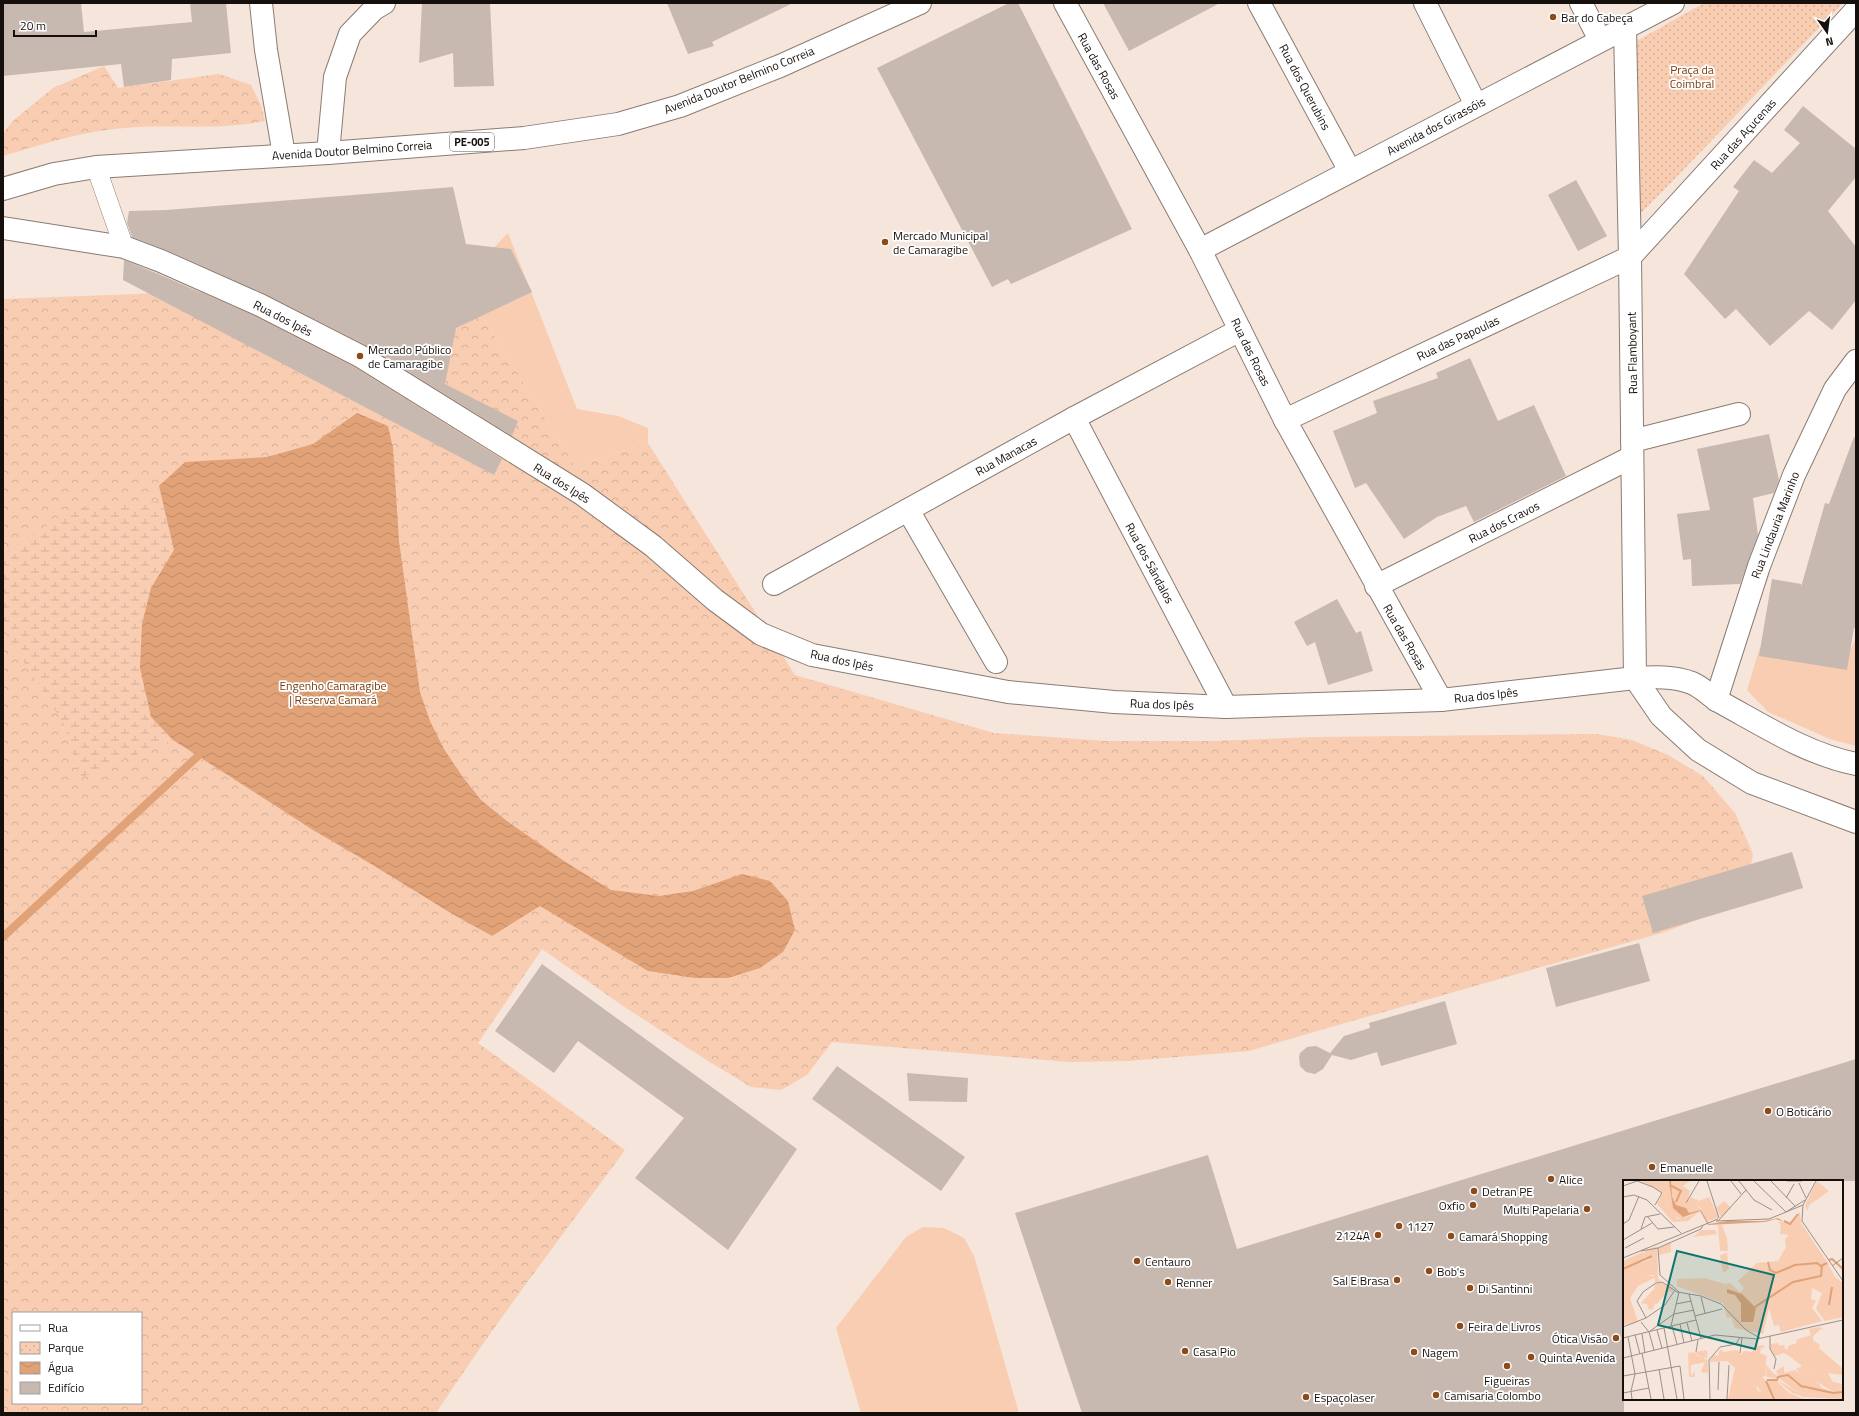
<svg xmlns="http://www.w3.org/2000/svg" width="1859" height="1416" font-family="'Titillium Web',sans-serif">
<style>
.green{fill:#f9cdb2}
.forest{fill:url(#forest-crowns);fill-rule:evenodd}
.wetland{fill:url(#wetland-marsh)}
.park{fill:url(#park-dots)}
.water{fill:url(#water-waves)}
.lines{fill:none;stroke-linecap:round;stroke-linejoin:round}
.stream{stroke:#e1a278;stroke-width:8}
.building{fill:#c8b9b0}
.pedestrian-casing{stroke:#8a7c73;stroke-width:20}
.minor-casing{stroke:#8a7c73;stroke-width:24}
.primary-casing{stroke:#8a7c73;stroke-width:24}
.pedestrian{stroke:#fff;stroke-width:19}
.minor{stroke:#fff;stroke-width:22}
.primary{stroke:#fff;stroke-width:22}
.poi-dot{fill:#8c4b18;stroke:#fff;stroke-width:1.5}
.labels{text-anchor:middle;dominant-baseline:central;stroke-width:3.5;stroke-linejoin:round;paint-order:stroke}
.shield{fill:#fff;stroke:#5c5856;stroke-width:1}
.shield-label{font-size:11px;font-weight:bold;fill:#16100d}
.poi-label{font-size:12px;fill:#16100d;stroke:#fff;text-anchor:start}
.street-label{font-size:12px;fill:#16100d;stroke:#fff}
.park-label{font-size:12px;fill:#773d0d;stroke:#fff}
.inset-river{fill:none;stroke:#e1a278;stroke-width:2}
.inset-road{fill:none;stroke:#9c9089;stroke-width:1}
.view{fill:#0f766e;fill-opacity:0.15;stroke:#0f766e;stroke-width:2}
.inset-edge{fill:none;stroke:#16100d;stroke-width:2}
</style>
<defs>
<pattern id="forest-crowns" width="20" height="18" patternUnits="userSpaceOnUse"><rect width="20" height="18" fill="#f9cdb2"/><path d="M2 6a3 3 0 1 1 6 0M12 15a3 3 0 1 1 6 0" fill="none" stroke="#d5af98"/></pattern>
<pattern id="wetland-marsh" width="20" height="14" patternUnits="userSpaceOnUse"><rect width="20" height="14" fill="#f9cdb2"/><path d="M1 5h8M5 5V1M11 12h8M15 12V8" fill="none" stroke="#d5af98"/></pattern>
<pattern id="park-dots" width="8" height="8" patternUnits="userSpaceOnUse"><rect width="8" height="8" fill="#f9cdb2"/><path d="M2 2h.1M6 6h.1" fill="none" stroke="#d5af98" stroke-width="1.8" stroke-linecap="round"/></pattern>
<pattern id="water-waves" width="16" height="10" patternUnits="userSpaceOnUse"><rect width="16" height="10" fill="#e1a278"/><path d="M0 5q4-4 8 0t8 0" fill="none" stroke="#c08a67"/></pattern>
</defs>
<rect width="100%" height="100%" fill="#f5e5db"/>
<!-- green -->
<g class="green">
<polygon points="508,233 577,409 618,416 648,428 648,443 575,466 461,282"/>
<polygon points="1856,638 1856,746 1830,739 1768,712 1747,690 1760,647 1843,665"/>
<polygon points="923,1227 944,1228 964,1238 974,1256 1019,1413 861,1413 836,1328 906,1237"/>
</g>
<!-- forest -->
<g class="forest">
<path d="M 104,66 L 118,88 L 219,74 L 251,85 L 261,105 L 265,121 C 219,131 171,124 125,128 C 83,131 43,144 3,156 L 3,133 L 14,120 L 53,88 Z"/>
<path d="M 461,282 L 575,466 L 648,443 L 795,675 L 994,733 L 1105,741 L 1213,741 L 1315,737 L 1597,734 L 1632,740 L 1668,755 L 1703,776 L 1735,813 L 1753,854 L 1747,887 L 1725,909 L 1665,932 L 1338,1025 L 1249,1051 L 1129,1061 L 1069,1062 L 832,1042 L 807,1075 L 781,1090 L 751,1087 L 708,1061 L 623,1006 L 542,949 L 478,1043 L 625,1150 C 561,1237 495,1323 436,1413 L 3,1413 L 3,299 ZM 13,1313 L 141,1313 L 141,1403 L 13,1403 Z"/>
</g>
<!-- wetland -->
<polygon class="wetland" points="163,501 175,550 151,588 142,624 151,717 173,740 80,778 64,724 9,639 3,625 3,563 7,552 73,508"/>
<!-- park -->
<path class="park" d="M 1704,3 L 1843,3 C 1774,74 1707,147 1637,217 L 1633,43 Z"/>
<!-- water -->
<polygon class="water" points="357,413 388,426 393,448 399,541 420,692 430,721 444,749 462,776 481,800 507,821 564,861 611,890 659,896 693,891 742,874 770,881 788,901 795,930 783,952 760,968 728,978 695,978 648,971 540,906 492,936 449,912 371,864 313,830 173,740 151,717 140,668 142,624 151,588 174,550 159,486 185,462 267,457 313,444"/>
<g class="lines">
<!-- stream -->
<polyline class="stream" points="3,937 198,756"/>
</g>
<!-- building -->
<g class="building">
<polygon points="3,3 81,3 84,32 192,22 190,3 226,3 231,53 172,59 171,80 124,87 121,64 3,76"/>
<polygon points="422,3 490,3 494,86 454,87 453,53 419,63"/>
<polygon points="667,3 793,3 712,42 714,46 688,54"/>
<polygon points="1009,3 1018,3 1132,229 1011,284 1008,279 992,287 877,68"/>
<polygon points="1103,3 1220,3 1129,51"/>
<polygon points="1803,106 1856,149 1856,177 1828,211 1856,247 1856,300 1832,330 1809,311 1770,346 1736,309 1725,319 1684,274 1739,191 1733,187 1754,160 1772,173 1800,143 1784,130"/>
<polygon points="1576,180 1607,236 1578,251 1548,195"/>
<polygon points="453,187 466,244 511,249 532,292 456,328 445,384 518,421 512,436 366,345 265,294 166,250 132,237 127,223 129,211 166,210"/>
<polygon points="124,260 156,273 255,316 354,367 502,459 494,475 123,280"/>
<polygon points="1470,358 1498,421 1534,405 1566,476 1474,522 1466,506 1437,517 1404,539 1366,483 1355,488 1333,431 1377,413 1373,401 1438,378 1436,373"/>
<polygon points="1769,434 1779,480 1774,493 1753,498 1758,535 1740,584 1692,586 1691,559 1683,560 1677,514 1710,510 1697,449"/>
<polygon points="1854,437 1856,438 1856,628 1854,628 1847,670 1759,656 1772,579 1801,584 1801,587 1825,503 1829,504"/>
<polygon points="1337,599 1356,633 1361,631 1373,671 1328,685 1315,642 1307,646 1294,622"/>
<polygon points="1792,852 1803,888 1653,933 1642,896"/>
<polygon points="1639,943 1650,981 1556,1007 1546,968"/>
<polygon points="542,964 797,1149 728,1250 635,1178 684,1118 578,1041 554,1073 495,1031"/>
<polygon points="1445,1001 1457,1044 1381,1066 1377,1052 1351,1060 1332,1055 1323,1069 1315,1074 1306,1072 1300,1066 1299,1057 1300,1053 1307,1047 1316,1046 1330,1053 1344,1036 1370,1028 1369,1023"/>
<polygon points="1856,1059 1856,1181 1624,1181 1624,1413 1082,1413 1015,1213 1208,1155 1237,1249"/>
<polygon points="837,1066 965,1157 941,1191 812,1099"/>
<polygon points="907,1073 968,1078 967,1102 909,1101"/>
</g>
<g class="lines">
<defs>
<polyline id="pedestrian" points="96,167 124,247"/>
<g id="minor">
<polyline points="261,3 266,50 284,155"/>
<polyline points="1065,3 1200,250 1285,420 1441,700"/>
<polyline points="1259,3 1350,171"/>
<polyline points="1425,3 1476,105"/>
<polyline points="1581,3 1600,40"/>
<polyline points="1625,29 1630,257 1635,678"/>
<polyline points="328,153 335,77 350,34 374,9 384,3"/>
<path d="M 3,228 L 124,247 L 161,261 L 260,305 L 360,356 L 582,494 L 653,546 L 715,600 L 761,634 L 812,655 L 1008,692 L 1114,702 L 1226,707 L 1441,700 L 1635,678 C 1654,677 1674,676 1692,683 C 1702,687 1711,697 1720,702 C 1764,726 1807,754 1856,764"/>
<polyline points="1200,250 1673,3"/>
<polyline points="1074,418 1226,707"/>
<polyline points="1285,420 1630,257 1856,10"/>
<polyline points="1632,441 1739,414"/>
<polyline points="908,510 996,662"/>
<polyline points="774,584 1074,418 1240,330"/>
<polyline points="1376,586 1632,457"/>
<polyline points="1635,678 1661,716 1698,750 1752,783 1856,822"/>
<polyline points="1716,700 1759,566 1794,475 1835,389 1856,361"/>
</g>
<polyline id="primary" points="3,189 54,174 96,167 328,153 524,138 618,124 680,106 780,66 920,3"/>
</defs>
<!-- pedestrian casing -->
<use href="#pedestrian" class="pedestrian-casing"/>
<!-- minor casing -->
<use href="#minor" class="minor-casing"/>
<!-- primary casing -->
<use href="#primary" class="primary-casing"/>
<!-- pedestrian -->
<use href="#pedestrian" class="pedestrian"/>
<!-- minor -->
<use href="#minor" class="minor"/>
<!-- primary -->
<use href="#primary" class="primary"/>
</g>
<!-- markers -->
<g class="poi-dot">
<circle cx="1553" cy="17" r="4"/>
<circle cx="885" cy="242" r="4"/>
<circle cx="360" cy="356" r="4"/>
<circle cx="1768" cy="1111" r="4"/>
<circle cx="1652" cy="1167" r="4"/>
<circle cx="1551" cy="1179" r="4"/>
<circle cx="1474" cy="1191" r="4"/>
<circle cx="1473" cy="1205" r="4"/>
<circle cx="1587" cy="1209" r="4"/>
<circle cx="1399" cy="1226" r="4"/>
<circle cx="1378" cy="1235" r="4"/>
<circle cx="1451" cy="1236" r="4"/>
<circle cx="1137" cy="1261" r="4"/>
<circle cx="1429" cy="1271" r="4"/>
<circle cx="1397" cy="1280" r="4"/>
<circle cx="1168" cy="1282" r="4"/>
<circle cx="1470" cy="1288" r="4"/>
<circle cx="1460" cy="1326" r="4"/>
<circle cx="1616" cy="1338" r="4"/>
<circle cx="1185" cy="1351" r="4"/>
<circle cx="1414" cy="1352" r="4"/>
<circle cx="1531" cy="1357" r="4"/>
<circle cx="1507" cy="1366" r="4"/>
<circle cx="1436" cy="1395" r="4"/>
<circle cx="1306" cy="1397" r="4"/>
</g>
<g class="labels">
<!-- shield labels -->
<rect class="shield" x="450" y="133" width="44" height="18" rx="3"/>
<g class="shield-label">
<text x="472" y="142">PE-005</text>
</g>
<!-- poi labels -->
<g class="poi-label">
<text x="1561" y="17">Bar do Cabeça</text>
<text x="893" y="235">Mercado Municipal<tspan x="893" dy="14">de Camaragibe</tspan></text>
<text x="368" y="349">Mercado Público<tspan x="368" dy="14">de Camaragibe</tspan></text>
<text x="1776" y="1111">O Boticário</text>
<text x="1660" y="1167">Emanuelle</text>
<text x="1559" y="1179">Alice</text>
<text x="1482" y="1191">Detran PE</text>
<text x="1465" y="1205" text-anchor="end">Oxfio</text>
<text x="1579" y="1209" text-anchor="end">Multi Papelaria</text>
<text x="1407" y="1226">1127</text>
<text x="1370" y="1235" text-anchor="end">2124A</text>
<text x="1459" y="1236">Camará Shopping</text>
<text x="1145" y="1261">Centauro</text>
<text x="1437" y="1271">Bob's</text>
<text x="1389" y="1280" text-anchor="end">Sal E Brasa</text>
<text x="1176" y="1282">Renner</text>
<text x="1478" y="1288">Di Santinni</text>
<text x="1468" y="1326">Feira de Livros</text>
<text x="1608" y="1338" text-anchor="end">Ótica Visão</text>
<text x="1193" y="1351">Casa Pio</text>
<text x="1422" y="1352">Nagem</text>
<text x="1539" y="1357">Quinta Avenida</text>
<text x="1507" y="1380" text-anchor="middle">Figueiras</text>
<text x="1444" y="1395">Camisaria Colombo</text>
<text x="1314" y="1397">Espaçolaser</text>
</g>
<!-- street labels -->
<g class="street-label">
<text transform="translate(1099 66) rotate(61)">Rua das Rosas</text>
<text transform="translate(739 80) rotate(-22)">Avenida Doutor Belmino Correia</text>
<text transform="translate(1305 87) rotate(62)">Rua dos Querubins</text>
<text transform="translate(1436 126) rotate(-28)">Avenida dos Girassóis</text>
<text transform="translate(1743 134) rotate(-48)">Rua das Açucenas</text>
<text transform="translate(352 150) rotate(-4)">Avenida Doutor Belmino Correia</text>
<text transform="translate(283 318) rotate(27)">Rua dos Ipês</text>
<text transform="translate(1458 338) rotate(-25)">Rua das Papoulas</text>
<text transform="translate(1251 352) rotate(64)">Rua das Rosas</text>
<text transform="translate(1632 353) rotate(-91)">Rua Flamboyant</text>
<text transform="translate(1006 456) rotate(-29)">Rua Manacas</text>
<text transform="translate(562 483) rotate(32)">Rua dos Ipês</text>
<text transform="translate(1504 522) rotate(-27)">Rua dos Cravos</text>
<text transform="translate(1775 525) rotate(-69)">Rua Lindauria Marinho</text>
<text transform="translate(1150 563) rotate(62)">Rua dos Sândalos</text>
<text transform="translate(1405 637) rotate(60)">Rua das Rosas</text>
<text transform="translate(842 660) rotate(12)">Rua dos Ipês</text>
<text transform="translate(1486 695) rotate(-6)">Rua dos Ipês</text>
<text transform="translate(1162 704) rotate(2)">Rua dos Ipês</text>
</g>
<!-- park labels -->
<g class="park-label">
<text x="1692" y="69">Praça da<tspan x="1692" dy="14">Coimbral</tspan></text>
<text x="333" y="685">Engenho Camaragibe<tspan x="333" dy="14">| Reserva Camará</tspan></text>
</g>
</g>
<!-- overview -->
<g transform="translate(1623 1180)">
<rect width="220" height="220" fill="#f5e5db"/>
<path d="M 194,1 L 206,11 L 185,26 L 186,27 L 184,31 L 182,25 ZM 95,45 L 99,45 L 104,59 L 105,71 L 97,71 ZM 78,50 L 92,50 L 94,54 L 70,57 ZM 48,62 L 48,72 L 36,75 L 36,68 ZM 34,66 L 35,99 L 38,101 L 32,102 L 31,95 L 24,95 L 9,105 L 0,105 L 0,90 L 3,89 L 3,91 L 9,86 L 32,78 L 28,74 L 23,78 L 21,76 L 22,78 L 0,88 L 0,81 L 20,72 L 21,75 L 22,71 ZM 104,73 L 106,89 L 100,93 L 97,75 ZM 38,102 L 50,110 L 49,112 L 45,111 L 34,124 L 32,123 L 30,129 L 26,130 L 24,124 L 18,123 L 32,108 L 31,105 ZM 197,147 L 202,151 L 198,149 L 190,156 L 190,160 L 197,165 L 196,168 L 219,188 L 220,195 L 205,193 L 201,199 L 198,199 L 185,191 L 181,198 L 173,189 L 179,186 L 169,178 L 173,171 L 192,167 L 186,149 ZM 84,170 L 85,192 L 80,193 L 78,191 L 84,178 L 74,175 L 73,172 ZM 72,172 L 74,176 L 81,177 L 83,182 L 68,185 L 68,196 L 72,191 L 72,194 L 71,197 L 66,197 L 65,173 ZM 143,179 L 143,185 L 151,194 L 159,198 L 165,196 L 173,204 L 195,214 L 174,212 L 157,199 L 144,197 L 142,185 ZM 151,199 L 153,200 L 166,213 L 181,219 L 165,219 Z" fill="#f9cdb2"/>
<path d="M 18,1 L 32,1 L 45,9 L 42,18 L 45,29 L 54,39 L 58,39 L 71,34 L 71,26 L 61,26 L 57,8 L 51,1 L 67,1 L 60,6 L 67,11 L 63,24 L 68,17 L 76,21 L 72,23 L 78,30 L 65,41 L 50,42 L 34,24 L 40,13 ZM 177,32 L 178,43 L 206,85 L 203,90 L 212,103 L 206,140 L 202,141 L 193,129 L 199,113 L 189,108 L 188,119 L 193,121 L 189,128 L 199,141 L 158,152 L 156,145 L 151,146 L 146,128 L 140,154 L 112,148 L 108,137 L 104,138 L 100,123 L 54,106 L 54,99 L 81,98 L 102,104 L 107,103 L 117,112 L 121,108 L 115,101 L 134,83 L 155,81 L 163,67 L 162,59 L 166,55 L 157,54 L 158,45 L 155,42 L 166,43 ZM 24,95 L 33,97 L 15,106 L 7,118 L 0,115 L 0,105 L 9,105 ZM 188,155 L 192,167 L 173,172 L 169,178 L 161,173 L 152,176 L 147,169 L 148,164 L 155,163 L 156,166 L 161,165 L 162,169 L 165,169 L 165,166 L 174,163 L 173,160 ZM 140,165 L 142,167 L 138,168 L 137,173 L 144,176 L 142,185 L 143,196 L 139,197 L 137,206 L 133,206 L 135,211 L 145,214 L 149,219 L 105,219 L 112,188 L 104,181 L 87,182 L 88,179 L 91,175 L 95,176 L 97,169 L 101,172 L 114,170 L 118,174 L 121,171 L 129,172 L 134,166 ZM 204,192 L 210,202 L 220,204 L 220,207 L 211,212 L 194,202 L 194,196 L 201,199 ZM 148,199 L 153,200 L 165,219 L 153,219 L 151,217 L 147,207 ZM 153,199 L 174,212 L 195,214 L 182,209 L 190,209 L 208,215 L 219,215 L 220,219 L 181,217 L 169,213 Z" fill="#f9cdb2"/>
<path d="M 32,1 L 51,1 L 57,8 L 61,26 L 72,26 L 74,31 L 58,39 L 47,35 L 42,18 L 45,9 ZM 32,69 L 31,79 L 22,80 L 3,92 L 3,89 L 0,90 L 26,76 ZM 200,84 L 204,94 L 202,97 L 188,102 L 184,101 L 182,106 L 178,105 L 176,109 L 175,120 L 177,122 L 172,121 L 172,117 L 168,113 L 169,105 L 174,102 L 171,100 L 193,98 L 198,90 L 196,86 ZM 138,127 L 141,138 L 130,141 L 133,128 ZM 161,186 L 161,193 L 172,190 L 181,197 L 185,191 L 194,196 L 194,202 L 199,208 L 211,212 L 220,207 L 220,219 L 218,215 L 208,215 L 177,206 L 165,196 L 156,197 L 153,191 ZM 139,197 L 143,201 L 149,200 L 147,207 L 153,219 L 149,219 L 145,214 L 139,213 L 134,206 L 129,209 L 120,207 L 125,200 L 127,207 L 130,203 L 131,206 L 137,206 Z" fill="#f9cdb2"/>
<path d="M 3,114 L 7,118 L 15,142 L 0,145 L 0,115 Z" fill="#f9cdb2"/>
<path d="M 86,17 L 96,38 L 84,41 L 78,28 L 71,23 ZM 101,21 L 108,28 L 98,37 L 93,28 ZM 206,86 L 212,97 L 220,103 L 220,137 L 206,140 L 205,129 L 212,103 L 203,90 Z" fill="#f9cdb2"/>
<path d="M 46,1 L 48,1 L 49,17 L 53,25 L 63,28 L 66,33 L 78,30 L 86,44 L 104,41 L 141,41 L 155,38 L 161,42 L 153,39 L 142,42 L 85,45 L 77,31 L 60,37 L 50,28 ZM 104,109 L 119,114 L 133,128 L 130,142 L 118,142 L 118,123 L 112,115 L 104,113 Z" fill="#e1a278"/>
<path class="inset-river" d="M 47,5 L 58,11 L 53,22M 161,41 L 167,44 L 175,34M 206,80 L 209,79 L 220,89M 145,82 L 147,90 L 153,93 L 172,85 L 194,83 L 198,86 L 204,83M 0,89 L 29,76M 206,125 L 209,107M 132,127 L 170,102 L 198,96 L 199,85M 144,200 L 154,200 L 155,197 L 165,195 L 178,206 L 210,213 L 220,212M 143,201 L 151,219"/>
<path class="inset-road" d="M 84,1 L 96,38M 108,1 L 118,14M 116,1 L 131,20 L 149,30M 131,1 L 163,32M 148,1 L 172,26M 164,1 L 179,1M 193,1 L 180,25 L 179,41 L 220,101M 176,3 L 183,18M 0,6 L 14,1 L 30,7 L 39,13 L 32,25M 0,17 L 11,15 L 24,20 L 58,53M 163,18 L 171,4M 63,23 L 76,1M 163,32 L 182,20M 24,36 L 35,49 L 51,47M 93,41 L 146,39 L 180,25M 95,41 L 123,10M 0,44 L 6,40 L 16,16M 18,49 L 22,37 L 37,34M 0,60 L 29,43M 2,68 L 21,58M 18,71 L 35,68M 0,78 L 95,39M 209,86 L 220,78M 56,112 L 37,95 L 35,68 L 78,49 L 80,45M 66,114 L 78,158M 78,117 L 82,133M 53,124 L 68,121M 72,136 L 99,129M 23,138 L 14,121 L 20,112 L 33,103 L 39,102 L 54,112 L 78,116 L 98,124 L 123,150 L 137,158M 18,142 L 26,152 L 31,170M 64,143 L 69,161M 57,144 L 61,163M 48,146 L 56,112M 49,146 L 54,164M 0,147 L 23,138 L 42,125 L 52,110M 41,148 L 54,219M 34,150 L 39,168M 27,151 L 51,134 L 71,130M 19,154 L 22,173M 12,155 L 17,174M 147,156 L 147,169 L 153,179 L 151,189M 5,157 L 12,194 L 8,211 L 9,219M 0,158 L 73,140M 73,172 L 75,160M 19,173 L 28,219M 117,173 L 119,158M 0,178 L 92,155 L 134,159 L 220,140M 36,189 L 41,219M 0,196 L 57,186 L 61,219M 95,210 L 96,182M 0,213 L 26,208M 87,219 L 86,180 L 97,167 L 113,164 L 117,157M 104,219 L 106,185"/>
<path class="view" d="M 54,71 L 151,95 L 132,169 L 35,145 Z"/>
<rect width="220" height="220" class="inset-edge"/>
</g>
<!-- border -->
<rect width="1859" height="1416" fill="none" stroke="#16100d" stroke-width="8"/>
<!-- legend -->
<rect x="12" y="1312" width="130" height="92" fill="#ffffff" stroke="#a29f9e"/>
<rect x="20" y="1325" width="20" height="6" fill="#ffffff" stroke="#a29f9e"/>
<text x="48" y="1332" font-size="12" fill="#16100d">Rua</text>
<rect x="20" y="1342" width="20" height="12" fill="url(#park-dots)" stroke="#a29f9e"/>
<text x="48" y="1352" font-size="12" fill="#16100d">Parque</text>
<rect x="20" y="1362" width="20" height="12" fill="url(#water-waves)" stroke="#a29f9e"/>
<text x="48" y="1372" font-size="12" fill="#16100d">Água</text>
<rect x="20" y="1382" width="20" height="12" fill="#c8b9b0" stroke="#a29f9e"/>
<text x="48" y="1392" font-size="12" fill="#16100d">Edifício</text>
<!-- north arrow -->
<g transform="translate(1827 32) rotate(166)" stroke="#ffffff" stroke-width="3" paint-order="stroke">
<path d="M0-3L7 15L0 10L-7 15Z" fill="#16100d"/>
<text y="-6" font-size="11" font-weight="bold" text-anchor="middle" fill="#16100d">N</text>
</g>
<!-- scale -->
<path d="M14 30v6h82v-6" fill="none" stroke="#16100d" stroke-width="2"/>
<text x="20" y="30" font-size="12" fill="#16100d" stroke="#ffffff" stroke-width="3" paint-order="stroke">20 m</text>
</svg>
